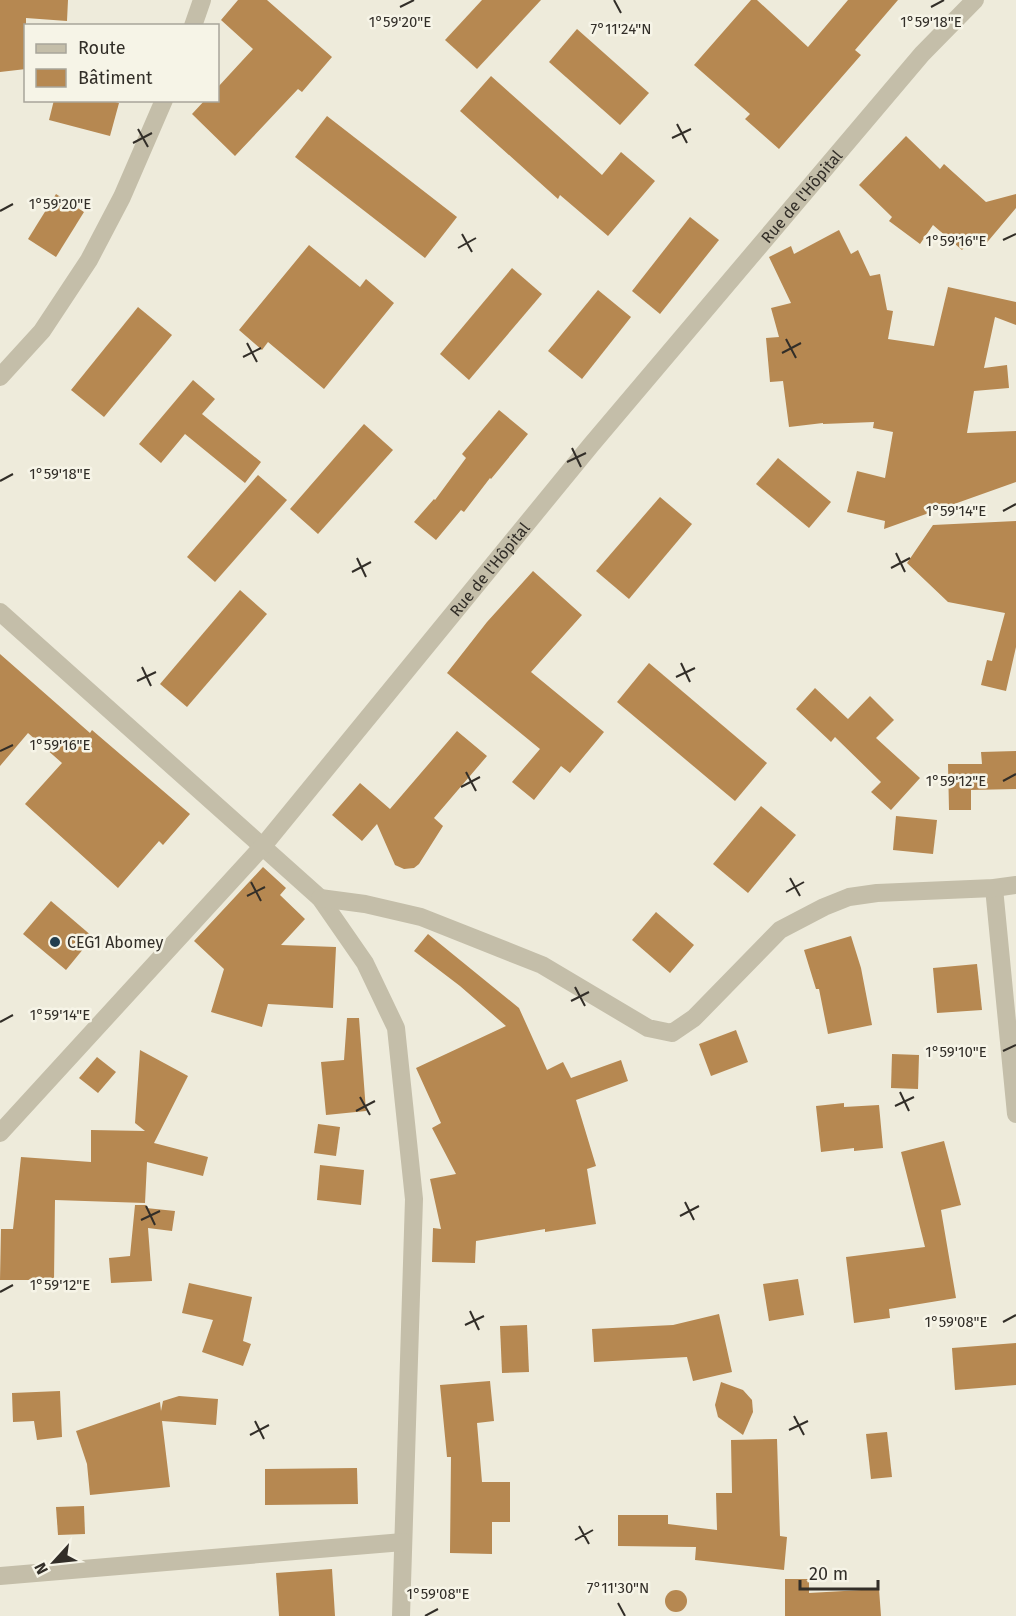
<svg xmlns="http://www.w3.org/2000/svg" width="1016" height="1616" font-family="'Fira Sans',sans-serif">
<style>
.building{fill:#b68851}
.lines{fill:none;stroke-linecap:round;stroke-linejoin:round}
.minor{stroke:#c4bea9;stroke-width:18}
.ticks{fill:none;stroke:#322e28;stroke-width:2}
.poi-dot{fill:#223e4f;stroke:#f6f4e7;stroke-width:2}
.labels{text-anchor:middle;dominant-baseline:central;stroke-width:5;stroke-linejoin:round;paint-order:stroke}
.street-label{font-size:16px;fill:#322e28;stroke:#f6f4e7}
.poi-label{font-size:16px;fill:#322e28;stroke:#f6f4e7;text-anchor:start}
.ticks-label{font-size:15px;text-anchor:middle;fill:#322e28;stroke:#f6f4e7;stroke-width:5;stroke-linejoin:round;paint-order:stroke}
</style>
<rect width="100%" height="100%" fill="#eeebdb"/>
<!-- building -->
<g class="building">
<polygon points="0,0 68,0 67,21 26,18 26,69 0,72"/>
<polygon points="238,0 267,0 332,57 302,92 298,89 235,156 192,114 205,100 218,100 218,87 253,49 221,20"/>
<polygon points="482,0 541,0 477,69 445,40"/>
<polygon points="751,0 757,0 808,47 848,0 898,0 855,50 861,55 779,149 745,119 750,114 694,65"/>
<polygon points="577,29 649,93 620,125 549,62"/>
<polygon points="491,76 602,175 621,152 655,181 608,236 560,195 558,199 460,111"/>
<polygon points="54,100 108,100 119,103 110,136 49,120"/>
<polygon points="327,116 457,217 425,258 295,157"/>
<polygon points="906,136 940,169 944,164 986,202 1016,194 1016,208 984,246 973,237 962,250 933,225 920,244 889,221 892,217 859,185"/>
<polygon points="56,194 84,212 56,257 28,239"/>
<polygon points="690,217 719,240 660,314 632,291"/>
<polygon points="839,230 851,254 858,250 870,276 880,274 887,310 893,311 888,339 934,346 948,287 1016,302 1016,325 995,317 984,368 1007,365 1009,388 974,391 967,433 1016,431 1016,482 884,529 885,521 847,512 857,471 885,478 893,432 873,428 874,422 823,424 823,423 789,427 783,381 770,382 766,338 779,337 771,308 791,303 769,257 791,246 794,254"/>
<polygon points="309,245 360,287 366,279 394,303 324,389 268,342 262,350 239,330"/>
<polygon points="512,268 542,294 469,380 440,354"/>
<polygon points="598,290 631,317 582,379 548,351"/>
<polygon points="138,307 172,335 104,417 71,390"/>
<polygon points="193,380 215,399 202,414 261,462 245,483 185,434 161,463 139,444"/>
<polygon points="499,410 528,434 491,479 490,478 464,512 461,510 436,540 414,522 434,499 435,500 466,458 462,454"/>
<polygon points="364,424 393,450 318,534 290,509"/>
<polygon points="778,458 831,502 809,528 756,484"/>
<polygon points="258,475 287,500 215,582 187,557"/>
<polygon points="660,497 692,524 629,599 596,571"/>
<polygon points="1016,521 1016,647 1006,691 981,685 987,660 992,661 1005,613 948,602 907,563 933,525"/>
<polygon points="533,571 582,615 531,672 604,732 570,773 561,766 534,800 512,782 540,749 447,673 487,622"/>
<polygon points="240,590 267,614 187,707 160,684"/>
<polygon points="0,654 90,733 92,730 190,814 163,845 159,841 118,888 25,804 62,763 28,733 0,766"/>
<polygon points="649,663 767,763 735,801 617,702"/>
<polygon points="815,688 848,719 870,696 894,720 876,738 920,778 891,810 871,792 881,782 835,737 831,742 796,709"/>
<polygon points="457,731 487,756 434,818 443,826 419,864 414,868 404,869 395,865 377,824 362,841 332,815 360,783 390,809"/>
<polygon points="1016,751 1016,789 971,790 971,810 949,810 948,764 982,764 981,752"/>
<polygon points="761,806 796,835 748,893 713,864"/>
<polygon points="896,816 937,820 933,854 893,850"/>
<polygon points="263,867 286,888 280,895 305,919 281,945 336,947 333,1008 268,1004 262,1027 211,1012 224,969 194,941"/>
<polygon points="51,901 93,937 66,970 23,934"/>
<polygon points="656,912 694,945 670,973 632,940"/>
<polygon points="428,934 519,1008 547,1070 563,1062 571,1078 621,1060 628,1081 576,1100 596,1166 587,1169 596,1224 545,1232 545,1229 476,1241 475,1263 432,1262 433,1228 441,1229 430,1179 456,1174 432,1128 441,1123 416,1068 506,1026 460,986 414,951"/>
<polygon points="851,936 861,968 872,1025 828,1034 819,989 816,989 804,950"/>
<polygon points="977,964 982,1010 937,1013 933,968"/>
<polygon points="347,1018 359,1018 366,1111 326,1115 321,1062 344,1060"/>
<polygon points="736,1030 748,1062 711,1076 699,1044"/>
<polygon points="140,1050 188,1076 154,1143 208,1157 203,1176 147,1162 145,1203 55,1200 54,1280 0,1280 1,1229 13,1229 21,1157 91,1162 91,1130 145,1131 135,1123"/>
<polygon points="892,1054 919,1055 918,1089 891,1088"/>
<polygon points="97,1057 116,1072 98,1093 79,1078"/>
<polygon points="844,1103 844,1107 879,1105 883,1148 854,1151 854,1148 821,1152 816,1106"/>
<polygon points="318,1124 340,1127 336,1156 314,1153"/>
<polygon points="944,1141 961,1205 941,1210 956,1298 889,1309 890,1318 854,1323 846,1257 925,1247 901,1152"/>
<polygon points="320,1165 364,1170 361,1205 317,1200"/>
<polygon points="135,1205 146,1205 146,1208 175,1211 172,1231 148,1228 152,1281 111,1283 109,1258 130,1256"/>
<polygon points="798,1279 804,1315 769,1321 763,1284"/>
<polygon points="189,1283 252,1297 243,1341 251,1344 243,1366 202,1352 213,1320 182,1313"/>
<polygon points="719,1314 732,1372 693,1381 687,1357 594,1362 592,1329 673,1325"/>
<polygon points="527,1325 529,1372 502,1373 500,1326"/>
<polygon points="1016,1343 1016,1385 955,1390 952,1348"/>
<polygon points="490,1381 494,1421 477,1423 482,1482 510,1482 510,1522 492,1522 492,1554 450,1553 451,1457 447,1457 440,1385"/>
<polygon points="721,1382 743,1390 752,1400 753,1412 743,1435 718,1417 715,1405"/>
<polygon points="60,1391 62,1437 37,1440 34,1421 13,1422 12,1393"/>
<polygon points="179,1396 218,1399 216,1425 162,1421 170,1487 90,1495 87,1464 76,1431 160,1402 161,1411 163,1401"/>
<polygon points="887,1432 892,1477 871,1479 866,1434"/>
<polygon points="777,1439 780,1536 787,1537 784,1570 695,1560 696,1547 618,1546 618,1515 668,1515 668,1524 717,1530 716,1493 732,1493 731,1440"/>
<polygon points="357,1468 358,1504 265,1505 265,1469"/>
<polygon points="84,1506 85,1534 58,1535 56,1507"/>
<polygon points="332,1569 335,1616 279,1616 276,1573"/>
<polygon points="785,1579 809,1579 809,1593 879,1589 881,1616 785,1616"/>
<circle cx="676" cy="1601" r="11"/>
</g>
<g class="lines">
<!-- minor -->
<g class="minor">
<polyline points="193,26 202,0"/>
<polyline points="0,377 42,331 89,260 122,197 164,100"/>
<polyline points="0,612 320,898 365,963 396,1028 414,1199 401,1616"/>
<polyline points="994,888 1016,1114"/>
<polyline points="320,898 365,904 421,917 542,965 648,1028 672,1033 694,1018 780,930 824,907 849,897 877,893 994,888 1016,885"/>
<path id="s1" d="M 0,1133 L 263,846 L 591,445 L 922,54 L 975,0"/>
<polyline points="0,1576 403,1542"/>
</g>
</g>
<!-- ticks -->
<path class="ticks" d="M 614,0 L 621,13M 400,7 L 414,0M 931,7 L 944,0M 677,124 L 687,143M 138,129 L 148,147M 672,138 L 691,129M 133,143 L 152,133M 0,211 L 13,204M 462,234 L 472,252M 1003,240 L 1016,234M 458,248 L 476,238M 786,339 L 796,358M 247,343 L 257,362M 782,353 L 801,343M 243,357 L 261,348M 572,448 L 581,467M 567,462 L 586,453M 0,481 L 13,474M 1003,511 L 1016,504M 896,553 L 905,572M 357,558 L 366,577M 891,568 L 910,558M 352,572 L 371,562M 681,663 L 690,682M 142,667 L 151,686M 676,677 L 695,668M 137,681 L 156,672M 0,751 L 13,745M 466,772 L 476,791M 1003,781 L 1016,774M 461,787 L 480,777M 790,878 L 800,896M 251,882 L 261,901M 786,892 L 804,882M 247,896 L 265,887M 575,987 L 585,1006M 571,1001 L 589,992M 0,1022 L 13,1015M 1003,1051 L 1016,1045M 900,1092 L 909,1111M 360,1097 L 370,1115M 895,1106 L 914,1097M 356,1111 L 375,1101M 685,1202 L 694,1220M 146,1206 L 155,1225M 680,1216 L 699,1206M 141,1220 L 160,1211M 0,1292 L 13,1285M 470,1311 L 479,1330M 1003,1322 L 1016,1315M 465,1325 L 484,1316M 794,1416 L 804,1435M 255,1421 L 264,1439M 789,1430 L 808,1421M 250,1435 L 269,1425M 579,1526 L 589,1544M 575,1540 L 593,1530M 618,1603 L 625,1616M 425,1616 L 438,1609"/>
<!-- markers -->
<circle class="poi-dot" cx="55" cy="942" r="6"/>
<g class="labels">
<!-- street labels -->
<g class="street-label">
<text stroke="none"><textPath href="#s1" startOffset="1233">Rue de l'Hôpital</textPath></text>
<text stroke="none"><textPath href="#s1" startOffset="747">Rue de l'Hôpital</textPath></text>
</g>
<!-- poi labels -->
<g class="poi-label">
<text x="67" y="942">CEG1 Abomey</text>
</g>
</g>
<g class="ticks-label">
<text x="400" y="27">1°59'20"E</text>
<text x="931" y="27">1°59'18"E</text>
<text x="621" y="34">7°11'24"N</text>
<text x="60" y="209">1°59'20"E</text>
<text x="956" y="246">1°59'16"E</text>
<text x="60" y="479">1°59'18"E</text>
<text x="956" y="516">1°59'14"E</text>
<text x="60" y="750">1°59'16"E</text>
<text x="956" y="786">1°59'12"E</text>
<text x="60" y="1020">1°59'14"E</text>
<text x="956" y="1057">1°59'10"E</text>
<text x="60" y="1290">1°59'12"E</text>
<text x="956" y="1327">1°59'08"E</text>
<text x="618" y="1593">7°11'30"N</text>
<text x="438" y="1599">1°59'08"E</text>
</g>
<!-- legend -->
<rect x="24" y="24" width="195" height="78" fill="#f6f4e7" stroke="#a8a59b" stroke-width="1.5"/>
<rect x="36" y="44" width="30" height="9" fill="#c4bea9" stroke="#a8a59b" stroke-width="1.5"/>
<text x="78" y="54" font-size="18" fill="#322e28">Route</text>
<rect x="36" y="69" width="30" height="18" fill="#b68851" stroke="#a8a59b" stroke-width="1.5"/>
<text x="78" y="84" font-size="18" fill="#322e28">Bâtiment</text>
<!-- north arrow -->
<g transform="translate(54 1562) rotate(243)" stroke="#f6f4e7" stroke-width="4.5" paint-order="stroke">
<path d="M0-4.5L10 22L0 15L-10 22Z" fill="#322e28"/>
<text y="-9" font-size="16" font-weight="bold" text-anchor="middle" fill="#322e28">N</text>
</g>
<!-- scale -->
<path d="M800 1580v9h78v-9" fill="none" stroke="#322e28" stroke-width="3"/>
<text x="809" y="1580" font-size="18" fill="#322e28" stroke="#f6f4e7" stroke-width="4.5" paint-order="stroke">20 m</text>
</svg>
